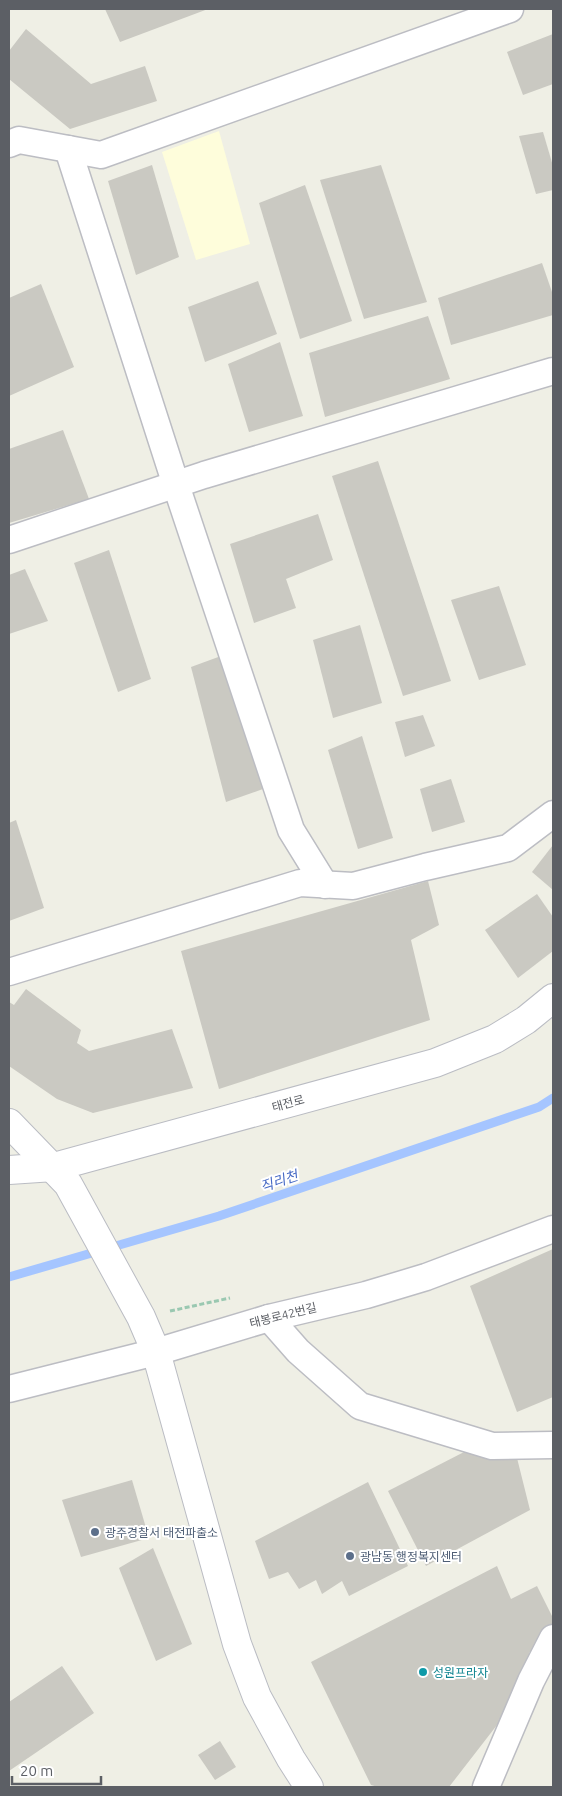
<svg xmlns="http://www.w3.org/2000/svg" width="562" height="1796" font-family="Ubuntu,'Noto Sans KR',sans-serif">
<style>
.commercial{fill:#fefddb}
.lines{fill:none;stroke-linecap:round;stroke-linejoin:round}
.stream{stroke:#a5c5ff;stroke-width:9}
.building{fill:#cac9c2}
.street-casing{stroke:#bcbdc3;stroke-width:29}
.secondary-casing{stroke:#babcc3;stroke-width:30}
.path{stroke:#9ac8b1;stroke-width:3;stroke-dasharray:5 2.5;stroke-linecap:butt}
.street{stroke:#fff;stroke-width:26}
.secondary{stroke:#fff;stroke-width:28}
.service-dot{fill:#5c6f8a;stroke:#fff;stroke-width:2}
.culture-dot{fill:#0f9aa8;stroke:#fff;stroke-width:2}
.labels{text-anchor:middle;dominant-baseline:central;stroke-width:4;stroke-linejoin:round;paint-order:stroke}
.street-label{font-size:12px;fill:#5c5f65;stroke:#fff}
.service-label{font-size:12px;fill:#4e5e75;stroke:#fff;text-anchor:start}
.culture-label{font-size:12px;fill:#0d838f;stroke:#fff;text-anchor:start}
.water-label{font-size:14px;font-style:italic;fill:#4669c4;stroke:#fff}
</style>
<rect width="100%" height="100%" fill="#efefe5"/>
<!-- commercial -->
<polygon class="commercial" points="219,131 250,244 196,260 162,152"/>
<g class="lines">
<!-- stream -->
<polyline class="stream" points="9,1277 219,1216 539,1107 553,1098"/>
</g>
<!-- building -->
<g class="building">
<polygon points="105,9 208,9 120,42"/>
<polygon points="26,29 91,84 145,66 157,101 70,129 9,79 9,51"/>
<polygon points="553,34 553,84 523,95 507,52"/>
<polygon points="543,132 553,166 553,190 536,194 519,136"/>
<polygon points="152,165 179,257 136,275 108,181"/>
<polygon points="381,165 427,302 364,319 320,180"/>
<polygon points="305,185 352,321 300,339 259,203"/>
<polygon points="542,263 553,295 553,315 451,345 438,298"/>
<polygon points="258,281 277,334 205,362 188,307"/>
<polygon points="41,284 74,367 9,396 9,298"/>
<polygon points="428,316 450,379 325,417 309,353"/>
<polygon points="280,342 303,416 249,432 228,364"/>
<polygon points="63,430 89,499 9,523 9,449"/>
<polygon points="378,461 451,681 403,696 332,476"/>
<polygon points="318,514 333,560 286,579 296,608 254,623 230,544"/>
<polygon points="109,550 151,679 118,692 74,563"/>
<polygon points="25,569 48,621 9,634 9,575"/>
<polygon points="499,586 526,665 479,680 451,600"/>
<polygon points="360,625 382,703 333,718 313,640"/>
<polygon points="221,656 263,789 226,802 191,667"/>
<polygon points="423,715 435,746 405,757 395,722"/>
<polygon points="362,736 393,838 358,849 328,750"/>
<polygon points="451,779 465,822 432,832 420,789"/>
<polygon points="16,820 44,908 9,921 9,823"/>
<polygon points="553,845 553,890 532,872"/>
<polygon points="428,881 439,925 411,940 430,1020 219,1089 181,951"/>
<polygon points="537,894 553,917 553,951 518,978 485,930"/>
<polygon points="26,989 81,1030 77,1043 89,1051 172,1029 193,1088 93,1113 57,1099 9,1066 9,1002 14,1005"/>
<polygon points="553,1249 553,1397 517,1412 470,1286"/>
<polygon points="466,1451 517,1458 530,1510 426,1566 388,1491"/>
<polygon points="132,1480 149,1538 81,1557 62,1500"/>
<polygon points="368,1482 408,1566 349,1596 342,1581 322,1594 316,1580 299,1589 288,1572 269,1579 255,1541"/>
<polygon points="153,1548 192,1644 156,1661 119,1568"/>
<polygon points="497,1566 511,1599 537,1586 553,1618 553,1631 529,1653 531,1681 449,1787 378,1787 371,1785 311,1662"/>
<polygon points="62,1666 94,1713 9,1771 9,1702"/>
<polygon points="220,1741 236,1767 215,1780 198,1755"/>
</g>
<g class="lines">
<defs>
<g id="street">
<polyline points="9,144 19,140 101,155 510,9"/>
<polyline points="68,149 176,485 291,830 325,885"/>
<polyline points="9,540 204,475 553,371"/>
<polyline points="9,972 300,883 353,886 425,867 508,848 553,814"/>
<polyline points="269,1318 298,1351 360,1406 492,1446 553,1445"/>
<polyline points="9,1389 156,1352 269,1318 366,1295 426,1277 553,1229"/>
<polyline points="486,1787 531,1681 553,1638"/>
</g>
<g id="secondary">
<polyline points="9,1123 68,1184 141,1317 156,1352 237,1644 257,1697 291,1759 309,1787"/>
<polyline points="9,1170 54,1167 435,1063 495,1039 526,1020 553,998"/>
</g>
</defs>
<!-- street casing -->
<use href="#street" class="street-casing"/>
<!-- secondary casing -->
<use href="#secondary" class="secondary-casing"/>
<!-- path -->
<polyline class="path" points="170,1311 230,1298"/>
<!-- street -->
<use href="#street" class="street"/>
<!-- secondary -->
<use href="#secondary" class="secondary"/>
</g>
<!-- markers -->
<g class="service-dot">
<circle cx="95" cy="1532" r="5"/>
<circle cx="350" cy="1556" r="5"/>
</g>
<circle class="culture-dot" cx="423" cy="1672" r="5"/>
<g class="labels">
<!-- street labels -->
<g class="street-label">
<text transform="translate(288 1103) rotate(-15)">태전로</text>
<text transform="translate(283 1315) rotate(-14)">태봉로42번길</text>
</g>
<!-- service labels -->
<g class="service-label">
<text x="105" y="1532">광주경찰서 태전파출소</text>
<text x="360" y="1556">광남동 행정복지센터</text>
</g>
<!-- culture labels -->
<g class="culture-label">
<text x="433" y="1672">성원프라자</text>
</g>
<!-- water labels -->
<g class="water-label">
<text transform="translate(279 1181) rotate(-19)">직리천</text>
</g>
</g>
<!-- border -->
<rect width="562" height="1796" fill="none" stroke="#5c5f65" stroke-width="20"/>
<!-- scale -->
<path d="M12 1776v8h89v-8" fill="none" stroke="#5c5f65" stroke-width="2.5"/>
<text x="20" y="1776" font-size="15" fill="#5c5f65" stroke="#ffffff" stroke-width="4" paint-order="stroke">20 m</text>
</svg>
